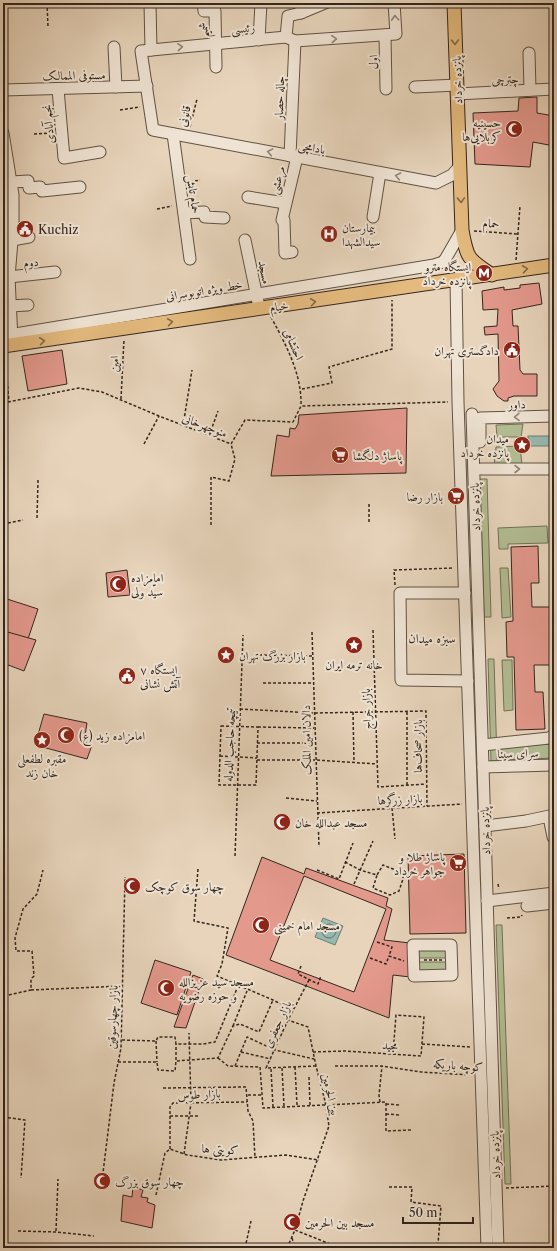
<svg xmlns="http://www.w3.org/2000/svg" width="557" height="1251" font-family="'Libre Caslon Text',Amiri,serif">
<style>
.green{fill:#b2bd93;stroke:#727258}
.water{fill:#97b8ae;stroke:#6f7e74}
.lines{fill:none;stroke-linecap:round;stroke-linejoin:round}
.shore{stroke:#656f66;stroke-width:1}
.building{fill:#e4998d;stroke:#33261e;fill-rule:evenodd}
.minor-casing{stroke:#605245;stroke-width:13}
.major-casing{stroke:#33261e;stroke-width:15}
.path{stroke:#33261e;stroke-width:1.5;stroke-dasharray:3 2;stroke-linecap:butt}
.minor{stroke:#efe3d3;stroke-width:11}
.major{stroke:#e4ba7e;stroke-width:13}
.oneway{stroke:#918478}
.oneway2{stroke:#836949}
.labels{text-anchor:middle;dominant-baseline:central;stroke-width:4;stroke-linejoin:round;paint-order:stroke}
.street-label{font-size:12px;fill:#33261e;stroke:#efe3d3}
.poi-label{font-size:12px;fill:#33261e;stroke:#efe3d3;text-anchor:start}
.neighbourhood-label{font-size:13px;fill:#33261e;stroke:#efe3d3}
</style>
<rect width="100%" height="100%" fill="#e7d4bb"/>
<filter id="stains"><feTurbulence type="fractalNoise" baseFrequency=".005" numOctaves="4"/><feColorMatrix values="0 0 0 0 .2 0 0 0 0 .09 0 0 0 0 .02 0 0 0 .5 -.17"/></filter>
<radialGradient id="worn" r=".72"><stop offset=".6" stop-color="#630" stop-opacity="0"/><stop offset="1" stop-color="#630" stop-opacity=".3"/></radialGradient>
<!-- green -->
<g class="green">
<polygon points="523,424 521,437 497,437 496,425"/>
<polygon points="520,446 522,465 494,465 496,447"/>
<polygon points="463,447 468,447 472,566 467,566"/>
<polygon points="480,479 487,479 491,617 484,617"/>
<polygon points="547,526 548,543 508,544 508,549 499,549 498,528"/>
<polygon points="500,568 508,568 511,617 502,618"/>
<polygon points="488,659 494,659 497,761 491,761"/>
<polygon points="502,660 512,660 513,710 504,711"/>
<polygon points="471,692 478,692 482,798 476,799"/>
<polygon points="554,744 554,758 502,760 502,746"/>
<polygon points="496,925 502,925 511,1184 505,1184"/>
<rect x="416" y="947" width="34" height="11"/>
<polygon points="415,962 450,962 450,973 416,974"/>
</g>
<!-- water -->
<g class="water">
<rect x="528" y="436" width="26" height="10"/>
<polygon points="323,918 343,926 335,945 315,937"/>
</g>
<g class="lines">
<!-- shore -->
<circle class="shore" cx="329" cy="931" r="7"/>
</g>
<!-- building -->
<g class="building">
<polygon points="537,97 537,113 554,116 554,146 533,142 530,167 475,164 473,113 518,111 519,98"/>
<polygon points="539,283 542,304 512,310 513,326 518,326 520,370 523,374 537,374 537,396 514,396 508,398 508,401 504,401 497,396 493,389 499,381 498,334 485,335 484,327 497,326 498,309 483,310 482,291 504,287 504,290 520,288 520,285"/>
<polygon points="62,350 67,384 28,391 22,356"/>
<polygon points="407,408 406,473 271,476 277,435 289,437 290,428 295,429 298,424 299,415"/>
<polygon points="538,546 539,583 531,583 532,607 554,607 554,665 534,665 535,692 543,692 545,729 516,730 514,657 507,657 506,622 513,621 511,547"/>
<polygon points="127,570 130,595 108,597 106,573"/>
<polygon points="4,598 38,609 28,639 3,631"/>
<polygon points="4,631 36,640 24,671 3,663"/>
<polygon points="44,714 87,723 84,742 92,745 87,759 35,745"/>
<polygon points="464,854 466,933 410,934 408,856"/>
<path d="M 262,857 L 304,874 L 306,868 L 388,898 L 386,906 L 392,909 L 384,940 L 410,943 L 410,977 L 393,975 L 389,1018 L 226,955 ZM 304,876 L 386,909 L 354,992 L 270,960 Z"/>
<polygon points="155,960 191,972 177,1015 141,1003"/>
<polygon points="193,975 203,979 186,1028 174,1027"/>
<polygon points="133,1187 143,1190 141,1197 148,1198 147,1202 155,1205 152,1228 121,1221 123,1195 132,1197"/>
</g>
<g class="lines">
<defs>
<g id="minor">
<polyline points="203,3 204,11 215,11 216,67"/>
<polyline points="394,3 396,34 295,41 286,37 141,51 153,130 436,183 452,175 460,166"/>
<polyline points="150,4 151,50"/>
<polyline points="301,13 325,3"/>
<polyline points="385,35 386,89"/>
<polyline points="286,37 288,16 301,13 301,3"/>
<polyline points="259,40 261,3"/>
<polyline points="114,47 116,87"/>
<polyline points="529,53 530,90"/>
<polyline points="415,87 457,85"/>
<polyline points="58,89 64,158 100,152"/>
<polyline points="3,90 147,86"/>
<polyline points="457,94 554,89"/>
<polyline points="3,133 13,195 13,229 9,277 12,340"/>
<polyline points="173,134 190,259"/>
<polyline points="290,156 295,41"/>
<polyline points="12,182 28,181 29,188 40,187 42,191 80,187"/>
<polyline points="248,197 285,203"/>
<polyline points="184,213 204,212 205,217 224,218"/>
<polyline points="373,217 380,173"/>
<polyline points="12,240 29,237"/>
<polyline points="245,240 258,302"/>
<polyline points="292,252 285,253 284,220 282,220 297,157"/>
<polyline points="9,277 55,272"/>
<polyline points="456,280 458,402 487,1248"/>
<polyline points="9,306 28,305"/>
<polyline points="3,336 434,265 443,262 446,258 462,230"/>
<polyline points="472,414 498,1248"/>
<polyline points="480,442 480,418 554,416"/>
<polyline points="481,469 554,469"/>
<polyline points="465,593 400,593 401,680 468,681"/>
<polyline points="483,745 549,738 554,735"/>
<polyline points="483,767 554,765"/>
<polyline points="549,817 553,837"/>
<polyline points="485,826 526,821 554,815"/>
<polyline points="487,901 554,893"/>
<polyline points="527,906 554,903"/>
<polygon points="413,945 451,945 452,975 414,976"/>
</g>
<g id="major">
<path d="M 454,3 L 462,230 C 467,259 468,259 492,275"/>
<polyline points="3,346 554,265"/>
</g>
</defs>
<!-- minor casing -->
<use href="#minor" class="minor-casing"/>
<!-- major casing -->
<use href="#major" class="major-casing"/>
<!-- path -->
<g class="path">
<polyline points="47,3 48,27"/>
<polyline points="550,19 554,19"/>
<polyline points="120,110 140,107"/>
<polyline points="190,127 197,99"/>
<polyline points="34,134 52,133"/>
<polyline points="190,182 200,180"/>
<polyline points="157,209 172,206"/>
<polyline points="474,231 518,234"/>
<polyline points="516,260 520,206"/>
<path d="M 271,317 C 286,345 302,374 301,406"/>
<polyline points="5,356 9,402"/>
<polyline points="302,389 332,383 329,367 392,349 392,300"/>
<polyline points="121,399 124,339"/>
<polyline points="3,403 79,388 102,392 159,416 231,444 245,420 293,422 301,406 448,402"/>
<polyline points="183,426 192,370"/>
<polyline points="209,436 218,411"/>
<polyline points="144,444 159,416"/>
<polyline points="37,518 38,480"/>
<polyline points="369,522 369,504"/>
<polyline points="3,524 23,520"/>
<polyline points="211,525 211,477 229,481 235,459 231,444"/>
<polyline points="395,585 394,570 453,568"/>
<polyline points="373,630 378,787 426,784"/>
<polyline points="312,632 319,847"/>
<polyline points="259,655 313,656"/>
<polyline points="263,683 314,683"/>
<polyline points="240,709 314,713 426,711 427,806"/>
<polyline points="353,712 354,763"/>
<polygon points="221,726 258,727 256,785 219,785"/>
<polyline points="258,727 314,728"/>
<polyline points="257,743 315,743"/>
<polyline points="220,756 257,758"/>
<polyline points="257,760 316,760 377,764"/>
<polyline points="407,785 407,711"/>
<polyline points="286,798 317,801"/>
<polyline points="392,808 395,839"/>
<polyline points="317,813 462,804"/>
<polyline points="235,856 243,635"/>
<polyline points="345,862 360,870 377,875 383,865 403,873 403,879 399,891 390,895 373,888 377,875"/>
<polyline points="198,869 194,921 228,928 222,964 217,976 273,1000 293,1010"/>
<polyline points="317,870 339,879 353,843"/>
<polyline points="354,884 373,841"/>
<polyline points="498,884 499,889"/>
<polyline points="507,918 521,917 522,915"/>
<polyline points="377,942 392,947 389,956 404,961"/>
<polyline points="370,958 386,964 389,956"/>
<polyline points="424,960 442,960"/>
<polyline points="301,966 298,974 318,984 321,976"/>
<polyline points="309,980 288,1020 266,1068 316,1066"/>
<polyline points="31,990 122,986"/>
<polyline points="4,996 31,990 31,979 34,976 32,951 16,951 15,938 23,909 37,894 43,870"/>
<polyline points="233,1026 247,991"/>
<polyline points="122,1040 156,1041 158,1037 175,1037 176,1044 203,1044 215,1042 238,986"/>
<polyline points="156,1041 157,1062"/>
<polyline points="422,1044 470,1047"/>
<polyline points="241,1052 271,1059"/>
<polyline points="313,1052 345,1051 421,1056 424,1017 396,1015 393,1054"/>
<polyline points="218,1058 228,1066 260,1067 263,1108 386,1102 386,1131 411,1130"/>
<polyline points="176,1060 176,1044"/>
<polyline points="118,1062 157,1062 158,1070 175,1071 176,1061 218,1058 233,1026 240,1024 259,1032 273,1000"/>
<polyline points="235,1066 247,1037 275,1050 314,1059"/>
<polyline points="335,1066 382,1066 421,1072 470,1075"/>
<polyline points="295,1067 297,1105"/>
<polyline points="282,1068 284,1106"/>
<polyline points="271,1069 273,1107"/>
<polyline points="309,1077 310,1105"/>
<polyline points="163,1088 246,1087 248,1111 253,1121 255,1158"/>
<polyline points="211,1088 212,1102"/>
<polyline points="248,1095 262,1095"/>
<polyline points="380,1102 379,1095 382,1066"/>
<polyline points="386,1104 400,1105"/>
<polyline points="386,1114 400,1115"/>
<polyline points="170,1116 200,1116"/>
<polyline points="3,1117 25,1120 21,1178"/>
<polyline points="170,1149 170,1107 173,1103 247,1102"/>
<polyline points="184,1154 191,1103 189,1033"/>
<polyline points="102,1181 114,1083 121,1048 125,877"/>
<polyline points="389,1187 412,1187 411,1202 441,1206 438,1244"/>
<polyline points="506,1188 554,1186"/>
<polyline points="156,1195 165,1153 170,1149 187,1155 221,1160 286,1155 319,1160"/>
<polyline points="295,1230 340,1248"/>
<polyline points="18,1231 56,1232 94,1236"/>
<polyline points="56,1231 58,1179"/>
<polyline points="292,1238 295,1248"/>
<polyline points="245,1248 251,1221"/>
<polyline points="287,1248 295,1230 303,1201 329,1126 325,1101 316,1066 308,1027 288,1020"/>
<polyline points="436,1248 438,1244 476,1244"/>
</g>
<!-- minor -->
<use href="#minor" class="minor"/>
<!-- major -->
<use href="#major" class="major"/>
</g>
<!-- one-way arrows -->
<defs><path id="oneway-chevron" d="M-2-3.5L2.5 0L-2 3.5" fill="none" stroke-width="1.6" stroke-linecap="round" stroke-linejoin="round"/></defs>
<g class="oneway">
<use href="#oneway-chevron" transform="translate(395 18) rotate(-93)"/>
<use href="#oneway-chevron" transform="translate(334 39) rotate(-4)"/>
<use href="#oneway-chevron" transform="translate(180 47) rotate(-5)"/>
<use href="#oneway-chevron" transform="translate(270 152) rotate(-169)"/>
<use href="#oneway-chevron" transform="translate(398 176) rotate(-169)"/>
<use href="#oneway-chevron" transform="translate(517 417) rotate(179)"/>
<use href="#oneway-chevron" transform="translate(517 469)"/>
</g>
<g class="oneway2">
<use href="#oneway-chevron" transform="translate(455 42) rotate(88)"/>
<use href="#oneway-chevron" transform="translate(461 200) rotate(88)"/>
<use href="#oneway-chevron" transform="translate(525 269) rotate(-8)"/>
<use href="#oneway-chevron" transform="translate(313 302) rotate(-8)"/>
<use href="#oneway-chevron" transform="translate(170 322) rotate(-8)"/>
<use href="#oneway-chevron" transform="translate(42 341) rotate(-8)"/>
</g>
<!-- icons -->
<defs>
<symbol id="mosque-disc" viewBox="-11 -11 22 22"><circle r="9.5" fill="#8f2418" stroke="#efe3d3"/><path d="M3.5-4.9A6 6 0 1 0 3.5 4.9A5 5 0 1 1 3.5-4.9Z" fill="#fff"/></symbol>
<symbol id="civic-disc" viewBox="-11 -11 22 22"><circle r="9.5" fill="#8f2418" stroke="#efe3d3"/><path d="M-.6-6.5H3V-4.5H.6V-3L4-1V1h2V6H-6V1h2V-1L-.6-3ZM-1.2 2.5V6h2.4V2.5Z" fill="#fff"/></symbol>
<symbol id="hospital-disc" viewBox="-11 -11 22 22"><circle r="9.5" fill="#8f2418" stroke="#efe3d3"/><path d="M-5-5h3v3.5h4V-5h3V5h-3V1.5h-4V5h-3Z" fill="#fff"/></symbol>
<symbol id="metro-disc" viewBox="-11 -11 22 22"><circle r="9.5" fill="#8f2418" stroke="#efe3d3"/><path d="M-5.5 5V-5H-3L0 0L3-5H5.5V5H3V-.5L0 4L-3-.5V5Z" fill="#fff"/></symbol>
<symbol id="sight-disc" viewBox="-11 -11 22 22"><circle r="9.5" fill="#8f2418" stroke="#efe3d3"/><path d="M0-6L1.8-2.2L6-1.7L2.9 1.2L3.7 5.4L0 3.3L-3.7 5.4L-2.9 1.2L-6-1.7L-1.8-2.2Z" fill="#fff"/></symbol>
<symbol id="supermarket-disc" viewBox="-11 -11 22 22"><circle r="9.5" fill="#8f2418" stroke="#efe3d3"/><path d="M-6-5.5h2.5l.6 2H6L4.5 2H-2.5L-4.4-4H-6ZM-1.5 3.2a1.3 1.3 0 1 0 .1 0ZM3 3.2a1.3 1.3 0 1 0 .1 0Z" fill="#fff"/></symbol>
</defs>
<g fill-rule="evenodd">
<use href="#mosque-disc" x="504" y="119" width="20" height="20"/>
<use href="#civic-disc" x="15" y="219" width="20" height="20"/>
<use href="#hospital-disc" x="319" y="224" width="20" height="20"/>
<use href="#metro-disc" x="474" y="263" width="20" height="20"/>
<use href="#civic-disc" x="502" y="340" width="20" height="20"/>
<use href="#sight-disc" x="512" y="435" width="20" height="20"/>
<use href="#supermarket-disc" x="330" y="445" width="20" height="20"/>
<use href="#supermarket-disc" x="446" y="486" width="20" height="20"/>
<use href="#mosque-disc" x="108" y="574" width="20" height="20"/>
<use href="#sight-disc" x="344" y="635" width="20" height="20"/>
<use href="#sight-disc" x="216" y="645" width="20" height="20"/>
<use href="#civic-disc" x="117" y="666" width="20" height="20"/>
<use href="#mosque-disc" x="56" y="725" width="20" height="20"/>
<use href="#sight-disc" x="32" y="730" width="20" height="20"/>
<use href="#mosque-disc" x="272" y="812" width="20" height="20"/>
<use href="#supermarket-disc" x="448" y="853" width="20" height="20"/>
<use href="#mosque-disc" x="122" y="876" width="20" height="20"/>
<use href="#mosque-disc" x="251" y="915" width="20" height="20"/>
<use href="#mosque-disc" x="156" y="978" width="20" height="20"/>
<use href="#mosque-disc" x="92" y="1171" width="20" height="20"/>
<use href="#mosque-disc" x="282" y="1212" width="20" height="20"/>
</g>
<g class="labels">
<!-- street labels -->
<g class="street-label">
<text transform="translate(243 28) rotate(-5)">رئیسی</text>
<text transform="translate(203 30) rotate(-92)">شمیم</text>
<text transform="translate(373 62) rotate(-91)">اول</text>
<text transform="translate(74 75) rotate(-1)">مستوفی الممالک</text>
<text transform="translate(505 79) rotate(-3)">چترچی</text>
<text transform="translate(457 80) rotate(-92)">پانزده خرداد</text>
<text transform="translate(279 98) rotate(-88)">چاله حصار</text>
<text transform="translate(184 116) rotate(-76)">قانونی</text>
<text transform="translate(48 124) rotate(-95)">نجم آبادی</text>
<text transform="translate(312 147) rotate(11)">بادامچی</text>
<text transform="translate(277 180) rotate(-75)">مرعشی</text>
<text transform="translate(194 194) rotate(82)">حمام تابش</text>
<text transform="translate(491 223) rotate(4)">حمام</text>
<text transform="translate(31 262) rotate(-6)">دوم</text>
<text transform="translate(265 272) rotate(78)">مسجد</text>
<text transform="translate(204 290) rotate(-9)">خط ویژه اتوبوسرانی</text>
<text transform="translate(279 306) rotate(-8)">خیام</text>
<text transform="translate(294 344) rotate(66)">احتشامی</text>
<text transform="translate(114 364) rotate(-88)">امین</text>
<text transform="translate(517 404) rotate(-1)">داور</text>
<text transform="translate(205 425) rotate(21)">منوچهرخانی</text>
<text transform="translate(475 507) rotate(-92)">پانزده خرداد</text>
<text transform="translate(366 709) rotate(-92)">بازار حراج</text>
<text transform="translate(306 740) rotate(-91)">دالان امین الملک</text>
<text transform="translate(229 745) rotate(-87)">تیمچه حاجب الدوله</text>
<text transform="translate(417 746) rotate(-90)">بازار صحاف‌ها</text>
<text transform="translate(518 753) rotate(-2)">سرای سینا</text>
<text transform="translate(400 799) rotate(-3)">بازار زرگرها</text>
<text transform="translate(485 831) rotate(-92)">پانزده خرداد</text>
<text transform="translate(112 1017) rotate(-88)">بازار چهارسوقین</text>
<text transform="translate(277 1024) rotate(-65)">بازار جعفری</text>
<text transform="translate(390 1045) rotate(4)">مجید</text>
<text transform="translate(458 1065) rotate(4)">کوچه باریکه</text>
<text transform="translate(199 1094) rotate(-3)">بازار طوس</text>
<text transform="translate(331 1094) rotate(77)">بین الحرمین</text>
<text transform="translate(220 1149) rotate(3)">کویتی ها</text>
<text transform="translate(495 1155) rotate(-92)">پانزده خرداد</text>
</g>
<!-- poi labels -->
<g class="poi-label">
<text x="501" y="122" text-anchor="end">حسینیه<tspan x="501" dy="14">کربلایی‌ها</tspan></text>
<text x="342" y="227">بیمارستان<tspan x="342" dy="14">سیدالشهدا</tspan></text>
<text x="38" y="229">Kuchiz</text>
<text x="471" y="266" text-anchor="end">ایستگاه مترو<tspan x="471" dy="14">پانزده خرداد</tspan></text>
<text x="499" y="350" text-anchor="end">دادگستری تهران</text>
<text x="509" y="438" text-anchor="end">میدان<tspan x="509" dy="14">پانزده خرداد</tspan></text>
<text x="353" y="455">پاساژ دلگشا</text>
<text x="443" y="496" text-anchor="end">بازار رضا</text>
<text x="131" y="577">امامزاده<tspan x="131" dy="14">سیّد ولی</tspan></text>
<text x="239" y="655">بازار بزرگ تهران</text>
<text x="354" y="664" text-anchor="middle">خانه ترمه ایران</text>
<text x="140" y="669">ایستگاه ۷<tspan x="140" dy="14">آتش نشانی</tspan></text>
<text x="79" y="735">امامزاده زید (ع)</text>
<text x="42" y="758" text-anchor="middle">مقبره لطفعلی<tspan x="42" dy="14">خان زند</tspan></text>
<text x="295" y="822">مسجد عبدالله خان</text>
<text x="445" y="856" text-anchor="end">پاساژ طلا و<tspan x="445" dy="14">جواهر خرداد</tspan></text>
<text x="145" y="886">چهار سوق کوچک</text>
<text x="274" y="925">مسجد امام خمینی</text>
<text x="179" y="981">مسجد سید عزیزالله<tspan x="179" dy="14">و حوزه رضویه</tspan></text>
<text x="115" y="1181">چهار سوق بزرگ</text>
<text x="305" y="1222">مسجد بین الحرمین</text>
</g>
<!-- neighbourhood labels -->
<g class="neighbourhood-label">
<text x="432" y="638">سبزه میدان</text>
</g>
</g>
<!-- margin -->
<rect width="557" height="1251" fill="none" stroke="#e7d4bb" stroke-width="16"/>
<rect x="4" y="4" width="549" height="1243" fill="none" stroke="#33261e" stroke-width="2"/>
<rect x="8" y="8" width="541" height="1235" fill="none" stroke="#33261e"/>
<!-- scale -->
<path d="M403 1217v6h70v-6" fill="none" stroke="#33261e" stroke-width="2"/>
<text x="409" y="1217" font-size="12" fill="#33261e" stroke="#efe3d3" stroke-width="3" paint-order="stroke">50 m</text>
<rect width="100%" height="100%" filter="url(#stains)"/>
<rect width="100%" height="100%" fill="url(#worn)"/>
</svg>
